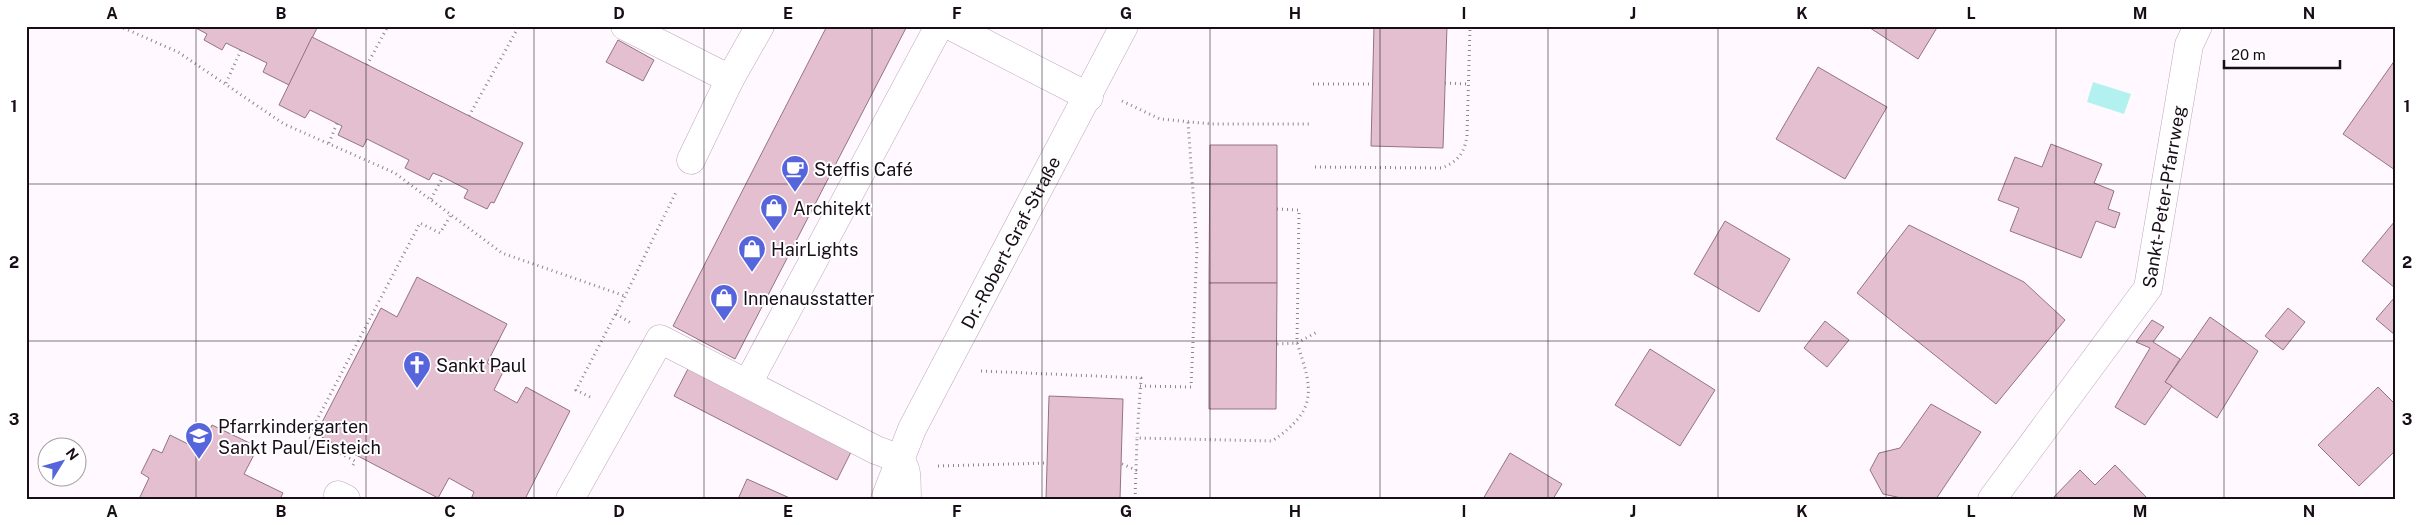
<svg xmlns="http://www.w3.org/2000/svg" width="2421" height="525" font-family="'Public Sans',sans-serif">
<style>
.water{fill:#b2f1f0}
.building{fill:#e4bfcf;stroke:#957381}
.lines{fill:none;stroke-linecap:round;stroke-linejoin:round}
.minor-casing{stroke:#bfa5bf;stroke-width:29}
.path{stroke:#8d868d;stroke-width:3;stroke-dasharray:1 4;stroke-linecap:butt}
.minor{stroke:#fff;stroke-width:28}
.grid{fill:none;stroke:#170e17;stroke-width:1;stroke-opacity:0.55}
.labels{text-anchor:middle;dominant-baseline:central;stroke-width:4;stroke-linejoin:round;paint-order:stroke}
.poi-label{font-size:18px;fill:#170e17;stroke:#fff;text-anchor:start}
.street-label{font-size:18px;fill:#170e17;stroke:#fff}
.neatline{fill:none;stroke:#170e17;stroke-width:2}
.grid-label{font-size:16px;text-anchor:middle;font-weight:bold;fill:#170e17}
</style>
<rect width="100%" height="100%" fill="#fff9ff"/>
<!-- water -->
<polygon class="water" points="2093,82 2131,94 2124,114 2087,102"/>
<!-- building -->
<g class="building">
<polygon points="192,26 318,26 289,85 263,72 267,63 226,43 222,50 204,40 207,34"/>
<polygon points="827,26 906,28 735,359 673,326"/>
<polygon points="1374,26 1447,26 1443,148 1371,146"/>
<polygon points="1867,26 1938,26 1918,59"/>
<polygon points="312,37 523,143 494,203 491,202 487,209 464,198 468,190 443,177 433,173 429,180 405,168 409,160 367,139 363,147 338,135 342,126 310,110 305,118 279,105"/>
<polygon points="618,40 654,60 643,81 606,62"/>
<polygon points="2395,60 2395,170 2343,134"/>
<polygon points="1818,67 1887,107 1845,179 1776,139"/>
<polygon points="2051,144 2102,164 2094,183 2114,191 2108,209 2120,213 2115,228 2096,221 2081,258 2010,231 2019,208 1998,200 2015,157 2042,167"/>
<polygon points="1210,145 1277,145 1277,283 1209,283"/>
<polygon points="1725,221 1790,259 1759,312 1694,274"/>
<polygon points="2395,221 2395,288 2362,261"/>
<polygon points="1909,225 2024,282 2065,320 1996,404 1857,293"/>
<polygon points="417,277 507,324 487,363 503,372 494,390 517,403 526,387 570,411 525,499 471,499 474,492 449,478 438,498 316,434 381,308 397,317"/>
<polygon points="1209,283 1277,283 1276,409 1209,409"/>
<polygon points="2395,297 2395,335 2376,319"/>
<polygon points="2288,308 2305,322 2283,350 2265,336"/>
<polygon points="2210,317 2258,351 2217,418 2165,382"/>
<polygon points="2152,320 2164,327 2153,342 2180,359 2165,382 2172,386 2145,425 2115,407 2150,348 2136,342"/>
<polygon points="1825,321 1849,340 1827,367 1804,348"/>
<polygon points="1650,349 1715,390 1680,446 1615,405"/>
<polygon points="692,361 854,446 837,480 674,396"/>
<polygon points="2378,387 2395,404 2395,451 2359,486 2318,445"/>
<polygon points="1049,396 1123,399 1120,499 1046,499"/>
<polygon points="1931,404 1981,432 1936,499 1906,499 1883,494 1870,470 1879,453 1900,448"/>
<polygon points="212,425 258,447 244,474 283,493 280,499 139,499 149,478 141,473 153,449 162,453 170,435 200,450"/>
<polygon points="1510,453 1562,484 1553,499 1483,499"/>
<polygon points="2115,465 2148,499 2052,499 2080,470 2095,485"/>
<polygon points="747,479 792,499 738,499"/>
</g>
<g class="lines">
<defs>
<g id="minor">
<polyline points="625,26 730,79"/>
<polyline points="951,26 1089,97"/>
<polyline points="691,160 730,79 760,26"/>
<polyline points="748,383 939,26"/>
<polyline points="338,495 346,499"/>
<path d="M 570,499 L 660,339 L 876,450 C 910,462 906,465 907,499"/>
<path id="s1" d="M 885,499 L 912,429 L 1124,26"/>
<path id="s2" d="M 1992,499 L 2148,288 L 2189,45 L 2198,26"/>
</g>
</defs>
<!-- minor casing -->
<use href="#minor" class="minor-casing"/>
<!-- path -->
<g class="path">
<polyline points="119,26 178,52 284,124 395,173 502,253 625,296"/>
<polyline points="367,65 388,26"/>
<polyline points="226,83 241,50"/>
<polyline points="1445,83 1468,84"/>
<polyline points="1313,84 1373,84"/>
<polyline points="1122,101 1160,119 1212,124 1312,124"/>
<polyline points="469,116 519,26"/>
<polyline points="329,143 337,123"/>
<path d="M 1315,167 L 1442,168 C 1458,161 1464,154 1467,136 L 1470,26"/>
<polyline points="431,199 443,177"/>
<polyline points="1277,209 1299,210 1297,343"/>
<polyline points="616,314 631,323"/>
<polyline points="1297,343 1317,332"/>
<polyline points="981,371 1141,378 1137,438"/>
<polyline points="1140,386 1191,387 1197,248 1188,122"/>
<polyline points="590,397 576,390 625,296 677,190"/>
<path d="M 1122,464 L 1136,470 L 1137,438 L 1272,441 C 1318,410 1313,390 1297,343 L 1276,344"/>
<polyline points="353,465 355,461 308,437 420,223 440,233 452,213"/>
<polyline points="938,466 1047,463"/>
<polyline points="1135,499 1136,470"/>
</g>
<!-- minor -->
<use href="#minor" class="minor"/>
</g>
<!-- grid -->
<path class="grid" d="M 196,26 L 196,499M 366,26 L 366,499M 534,26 L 534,499M 704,26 L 704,499M 872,26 L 872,499M 1042,26 L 1042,499M 1210,26 L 1210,499M 1380,26 L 1380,499M 1548,26 L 1548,499M 1718,26 L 1718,499M 1886,26 L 1886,499M 2056,26 L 2056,499M 2224,26 L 2224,499M 26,184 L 2395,184M 26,341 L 2395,341"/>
<!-- icons -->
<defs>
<symbol id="cafe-pin" viewBox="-11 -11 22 30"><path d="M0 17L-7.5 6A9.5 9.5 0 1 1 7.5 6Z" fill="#5665db" stroke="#fff"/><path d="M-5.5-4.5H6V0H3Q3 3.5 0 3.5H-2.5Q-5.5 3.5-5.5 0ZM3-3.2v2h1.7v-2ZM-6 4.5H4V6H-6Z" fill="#fff"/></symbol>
<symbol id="shop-pin" viewBox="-11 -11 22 30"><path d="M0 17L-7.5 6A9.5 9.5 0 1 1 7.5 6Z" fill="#5665db" stroke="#fff"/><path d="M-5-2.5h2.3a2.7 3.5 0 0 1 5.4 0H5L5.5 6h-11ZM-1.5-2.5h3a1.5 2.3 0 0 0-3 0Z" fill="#fff"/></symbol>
<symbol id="church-pin" viewBox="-11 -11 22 30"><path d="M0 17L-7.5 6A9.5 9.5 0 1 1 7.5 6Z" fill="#5665db" stroke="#fff"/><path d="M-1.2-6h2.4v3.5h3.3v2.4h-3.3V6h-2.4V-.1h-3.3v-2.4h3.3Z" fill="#fff"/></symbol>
<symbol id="school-pin" viewBox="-11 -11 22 30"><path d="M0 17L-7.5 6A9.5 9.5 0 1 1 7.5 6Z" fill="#5665db" stroke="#fff"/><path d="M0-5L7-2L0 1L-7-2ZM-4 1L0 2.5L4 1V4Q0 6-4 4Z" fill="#fff"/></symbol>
</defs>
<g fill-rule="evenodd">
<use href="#cafe-pin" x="779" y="153" width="32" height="43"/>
<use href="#shop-pin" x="758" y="192" width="32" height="43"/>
<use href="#shop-pin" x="736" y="233" width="32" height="43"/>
<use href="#shop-pin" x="708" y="282" width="32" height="43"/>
<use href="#church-pin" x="401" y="349" width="32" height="43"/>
<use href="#school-pin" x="183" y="420" width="32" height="43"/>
</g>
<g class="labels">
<!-- poi labels -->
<g class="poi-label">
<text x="814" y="169">Steffis Café</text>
<text x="793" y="208">Architekt</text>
<text x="771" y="249">HairLights</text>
<text x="743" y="298">Innenausstatter</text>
<text x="436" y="365">Sankt Paul</text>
<text x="218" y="426">Pfarrkindergarten<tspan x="218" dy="21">Sankt Paul/Eisteich</tspan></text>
</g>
<!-- street labels -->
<g class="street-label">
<text stroke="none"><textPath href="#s2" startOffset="355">Sankt-Peter-Pfarrweg</textPath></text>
<text stroke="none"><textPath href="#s1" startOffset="286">Dr.-Robert-Graf-Straße</textPath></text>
</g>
</g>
<!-- border -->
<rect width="2421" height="525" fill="none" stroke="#ffffff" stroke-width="55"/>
<!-- north arrow -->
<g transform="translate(62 462) rotate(53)"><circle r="24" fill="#ffffff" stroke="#a29fa2"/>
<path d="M0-4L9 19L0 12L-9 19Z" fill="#5665db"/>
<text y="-8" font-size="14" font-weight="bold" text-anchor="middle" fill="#170e17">N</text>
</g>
<!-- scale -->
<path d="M2224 60v8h116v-8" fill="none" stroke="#170e17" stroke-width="2.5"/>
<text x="2231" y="60" font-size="15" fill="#170e17" stroke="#ffffff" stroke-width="4" paint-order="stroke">20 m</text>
<rect x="28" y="28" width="2366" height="470" class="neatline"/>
<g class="grid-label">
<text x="112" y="19">A</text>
<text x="281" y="19">B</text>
<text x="450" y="19">C</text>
<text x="619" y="19">D</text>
<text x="788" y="19">E</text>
<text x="957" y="19">F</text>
<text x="1126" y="19">G</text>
<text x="1295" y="19">H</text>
<text x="1464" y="19">I</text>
<text x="1633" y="19">J</text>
<text x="1802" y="19">K</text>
<text x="1971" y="19">L</text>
<text x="2140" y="19">M</text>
<text x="2309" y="19">N</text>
<text x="14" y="112">1</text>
<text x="2407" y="112">1</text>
<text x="14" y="268">2</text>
<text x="2407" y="268">2</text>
<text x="14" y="425">3</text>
<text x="2407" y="425">3</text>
<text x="112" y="517">A</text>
<text x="281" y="517">B</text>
<text x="450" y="517">C</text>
<text x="619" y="517">D</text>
<text x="788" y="517">E</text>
<text x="957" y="517">F</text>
<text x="1126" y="517">G</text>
<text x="1295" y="517">H</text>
<text x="1464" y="517">I</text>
<text x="1633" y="517">J</text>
<text x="1802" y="517">K</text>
<text x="1971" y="517">L</text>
<text x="2140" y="517">M</text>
<text x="2309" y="517">N</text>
</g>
</svg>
